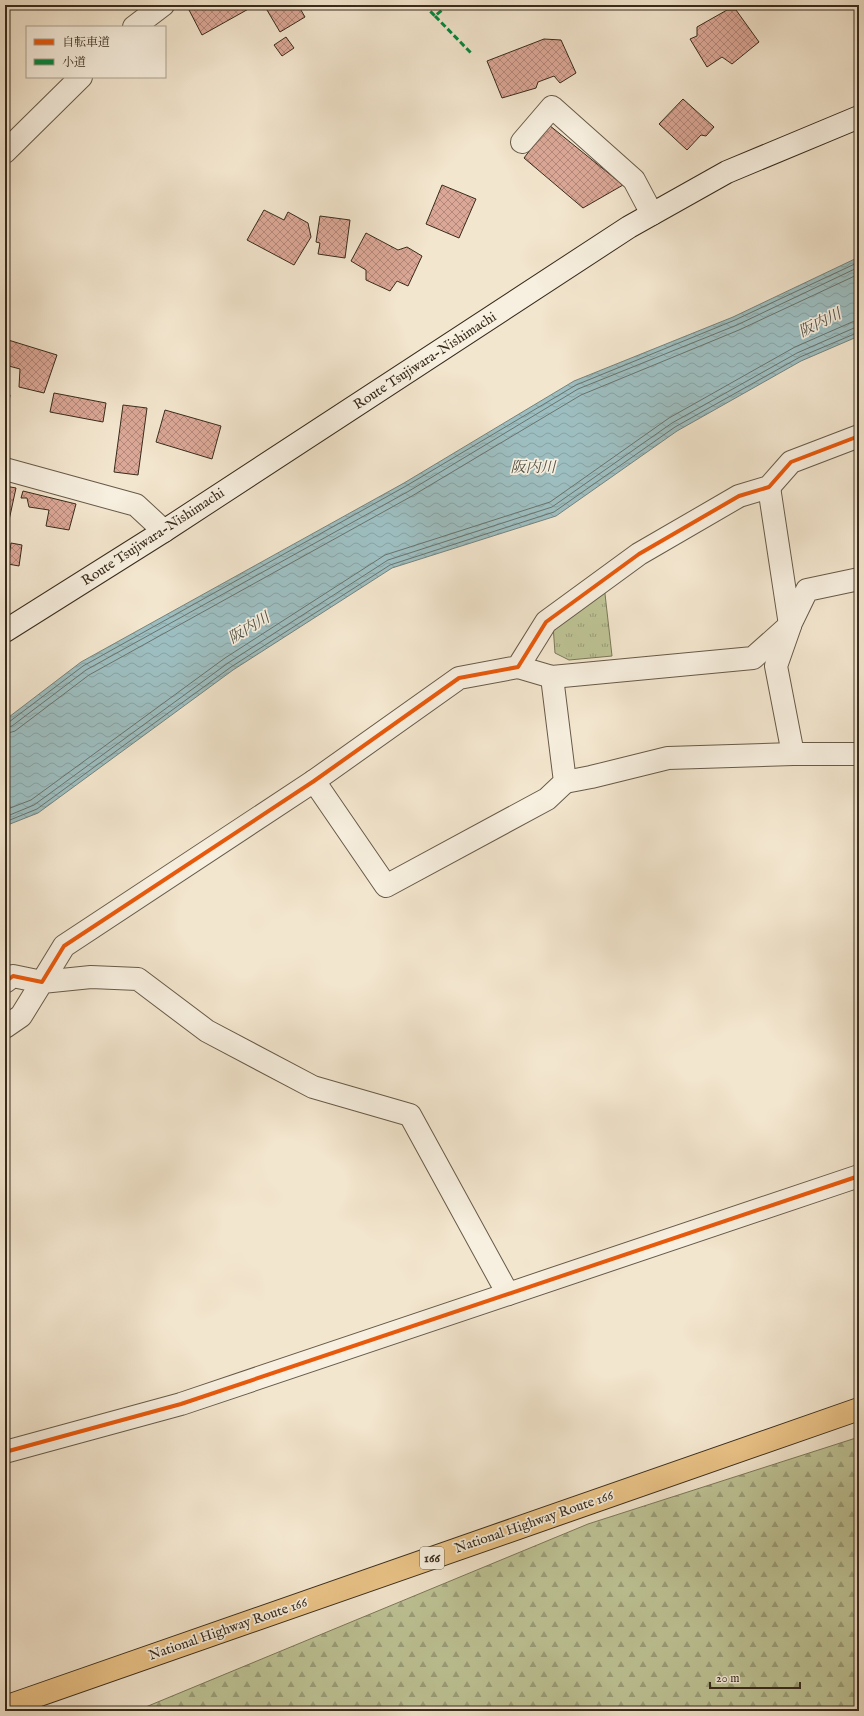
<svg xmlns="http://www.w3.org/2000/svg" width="864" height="1716" font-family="'IM FELL English','Noto Serif JP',serif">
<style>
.grass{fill:url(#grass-tufts);stroke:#7b7859}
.forest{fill:url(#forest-firs);stroke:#7b7859}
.water{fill:url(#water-waves);stroke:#75837e}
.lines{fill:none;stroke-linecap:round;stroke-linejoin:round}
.shore{stroke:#6a746e;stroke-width:1}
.building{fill:url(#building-cross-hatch);stroke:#382b1c}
.minor-casing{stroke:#675a48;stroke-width:24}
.secondary-casing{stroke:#382b1c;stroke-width:24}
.trunk-casing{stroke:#382b1c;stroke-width:24}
.minor{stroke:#f7efdf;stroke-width:22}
.secondary{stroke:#f7efdf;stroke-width:22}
.trunk{stroke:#eac387;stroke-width:22}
.quiet{stroke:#00873e;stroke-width:3;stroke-dasharray:6 3;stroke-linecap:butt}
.cycleway-casing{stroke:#f7efdf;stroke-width:6}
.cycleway{stroke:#e8590c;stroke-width:4}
.labels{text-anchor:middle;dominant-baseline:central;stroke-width:3.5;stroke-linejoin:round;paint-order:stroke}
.shield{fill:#f7efdf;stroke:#716656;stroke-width:1}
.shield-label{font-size:13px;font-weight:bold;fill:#382b1c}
.street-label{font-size:14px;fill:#382b1c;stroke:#f7efdf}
.water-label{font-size:15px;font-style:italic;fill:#515045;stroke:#f7efdf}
</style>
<defs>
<pattern id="grass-tufts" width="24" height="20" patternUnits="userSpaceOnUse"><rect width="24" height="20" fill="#bec496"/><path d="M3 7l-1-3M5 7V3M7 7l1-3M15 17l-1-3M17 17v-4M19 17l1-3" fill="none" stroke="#9b9f7a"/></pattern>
<pattern id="forest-firs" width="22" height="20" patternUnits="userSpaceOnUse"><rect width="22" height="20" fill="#bec496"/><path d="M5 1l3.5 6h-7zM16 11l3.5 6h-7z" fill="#9b9f7a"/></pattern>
<pattern id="water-waves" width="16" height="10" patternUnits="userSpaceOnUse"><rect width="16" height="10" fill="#9dbec0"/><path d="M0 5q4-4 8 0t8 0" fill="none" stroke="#88a3a4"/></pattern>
<pattern id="building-cross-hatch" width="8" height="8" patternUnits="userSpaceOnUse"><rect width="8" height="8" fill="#dba796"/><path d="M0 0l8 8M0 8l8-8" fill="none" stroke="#b3887a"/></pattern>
</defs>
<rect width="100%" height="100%" fill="#f3e6ce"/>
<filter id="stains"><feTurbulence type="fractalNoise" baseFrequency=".005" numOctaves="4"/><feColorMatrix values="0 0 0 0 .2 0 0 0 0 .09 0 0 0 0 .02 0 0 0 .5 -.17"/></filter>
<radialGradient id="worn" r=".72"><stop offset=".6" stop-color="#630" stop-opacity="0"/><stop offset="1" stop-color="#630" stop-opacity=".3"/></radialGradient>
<!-- grass -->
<polygon class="grass" points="604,585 612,656 569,660 555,653 553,625"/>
<!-- forest -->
<polygon class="forest" points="859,1437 859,1711 136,1711 588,1524"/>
<!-- water -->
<polygon class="water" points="859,257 859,336 801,361 677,431 556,516 392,568 233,670 38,813 5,826 5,720 81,662 404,483 574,381 733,317"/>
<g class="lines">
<!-- shore -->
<g class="shore">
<polyline points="5,723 9,722 83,666 406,486 576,385 735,320 859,262"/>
<polyline points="5,728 12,726 86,670 409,491 578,389 737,325 859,267"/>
<polyline points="5,734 15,731 89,675 412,496 581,395 739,330 859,274"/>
<polyline points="5,810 31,800 225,658 385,555 550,502 669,418 795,347 852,322 859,321"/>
<polyline points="5,817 34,805 228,663 388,560 552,507 672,423 797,353 854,328 859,327"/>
<polyline points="5,822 37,809 231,667 390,565 554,512 675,427 800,357 859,332"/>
</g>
</g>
<!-- building -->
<g class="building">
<polygon points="194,5 251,5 252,7 202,35 188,8"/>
<polygon points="264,5 298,5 305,17 280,32"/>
<polygon points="727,10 736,10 759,42 732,64 722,57 707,67 690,39 697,36 697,27"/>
<polygon points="286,37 294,48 282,56 274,45"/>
<polygon points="544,39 561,40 576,73 560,83 554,76 538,82 536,88 502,98 487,61"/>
<polygon points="683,99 714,127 706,136 701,135 687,150 659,124"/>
<polygon points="549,125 623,185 583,208 524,158"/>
<polygon points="442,185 476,199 459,238 426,224"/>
<polygon points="264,210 284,220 288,212 308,223 311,237 294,265 247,240"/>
<polygon points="320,216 350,220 345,258 318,254 320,243 316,242"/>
<polygon points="366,233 398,250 407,247 422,256 408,286 397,281 390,291 366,280 366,270 351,261"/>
<polygon points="5,339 57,355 44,393 19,387 20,369 5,365"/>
<polygon points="54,393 106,403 103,422 50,412"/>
<polygon points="5,394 10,395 8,407 5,407"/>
<polygon points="123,405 147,408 138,475 114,472"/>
<polygon points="165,410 221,426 212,459 156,442"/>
<polygon points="5,486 16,488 8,525 5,525"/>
<polygon points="23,491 76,504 69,530 46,526 49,510 29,507 27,498 21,498"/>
<polygon points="11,543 22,545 19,566 8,564"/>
</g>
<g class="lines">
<defs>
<g id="minor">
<polyline points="134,27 163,5"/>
<polyline points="522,142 552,107 634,180 652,214"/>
<polyline points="5,152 81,77"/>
<polyline points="5,469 136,505 164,531"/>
<polyline points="769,487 790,625 807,590 859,579"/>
<polyline points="790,626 776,666 793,754"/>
<polyline points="518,667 552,677 753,658 790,625"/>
<polyline points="314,781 386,886 547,799 565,782 552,677"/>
<polyline points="565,782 591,777 668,758 793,754 859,754"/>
<polyline points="5,982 13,976 42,982 64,946 314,781 459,678 518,667 546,622 639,554 739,496 769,487 791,462 859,436"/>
<polyline points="5,1027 21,1016 42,982 91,977 138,979 207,1031 313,1087 410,1115 508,1294"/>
<polyline points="5,1452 181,1404 859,1176"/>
</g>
<polyline id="secondary" points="5,631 164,531 629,227 727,172 859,117"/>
<polyline id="trunk" points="5,1707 859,1409"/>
</defs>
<!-- minor casing -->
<use href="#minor" class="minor-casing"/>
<!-- secondary casing -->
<use href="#secondary" class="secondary-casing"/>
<!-- trunk casing -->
<use href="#trunk" class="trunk-casing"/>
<!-- minor -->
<use href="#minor" class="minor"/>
<!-- secondary -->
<use href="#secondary" class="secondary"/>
<!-- trunk -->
<use href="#trunk" class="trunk"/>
<!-- quiet -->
<g class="quiet">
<polyline points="424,5 435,16 448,5"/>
<polyline points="435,16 471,53"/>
</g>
<defs>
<g id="cycleway">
<polyline points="5,982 13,976 42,982 64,946 314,781 459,678 518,667 546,622 639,554 739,496 769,487 791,462 859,436"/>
<polyline points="5,1452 181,1404 859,1176"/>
</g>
</defs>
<!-- cycleway casing -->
<use href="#cycleway" class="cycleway-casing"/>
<!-- cycleway -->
<use href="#cycleway" class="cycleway"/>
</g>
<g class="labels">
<!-- shield labels -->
<rect class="shield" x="420" y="1547" width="24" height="22" rx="3"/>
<g class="shield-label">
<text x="432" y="1558">166</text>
</g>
<!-- street labels -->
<g class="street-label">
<text transform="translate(425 361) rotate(-33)">Route Tsujiwara-Nishimachi</text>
<text transform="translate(153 537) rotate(-33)">Route Tsujiwara-Nishimachi</text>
<text transform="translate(534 1522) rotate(-19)">National Highway Route 166</text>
<text transform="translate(228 1629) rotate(-19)">National Highway Route 166</text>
</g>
<!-- water labels -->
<g class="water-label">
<text transform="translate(820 323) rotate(-26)">阪内川</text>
<text x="533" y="467">阪内川</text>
<text transform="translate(249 628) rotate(-31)">阪内川</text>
</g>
</g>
<!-- margin -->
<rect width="864" height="1716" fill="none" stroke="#f3e6ce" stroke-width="20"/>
<rect x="6" y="6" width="852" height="1704" fill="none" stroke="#382b1c" stroke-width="2"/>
<rect x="10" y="10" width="844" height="1696" fill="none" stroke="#382b1c"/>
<!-- legend -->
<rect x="26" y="26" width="140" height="52" fill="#f7efdf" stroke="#aba191"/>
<rect x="34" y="39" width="20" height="6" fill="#e8590c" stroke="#aba191"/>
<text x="62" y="46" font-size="12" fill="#382b1c">自転車道</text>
<rect x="34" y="59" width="20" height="6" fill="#00873e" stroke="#aba191"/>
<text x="62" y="66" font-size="12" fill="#382b1c">小道</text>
<!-- scale -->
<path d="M710 1682v6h90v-6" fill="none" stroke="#382b1c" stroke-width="2"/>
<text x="716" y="1682" font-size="12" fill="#382b1c" stroke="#f7efdf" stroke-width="3" paint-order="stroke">20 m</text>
<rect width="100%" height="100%" filter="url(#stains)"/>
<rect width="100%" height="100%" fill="url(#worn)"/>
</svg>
